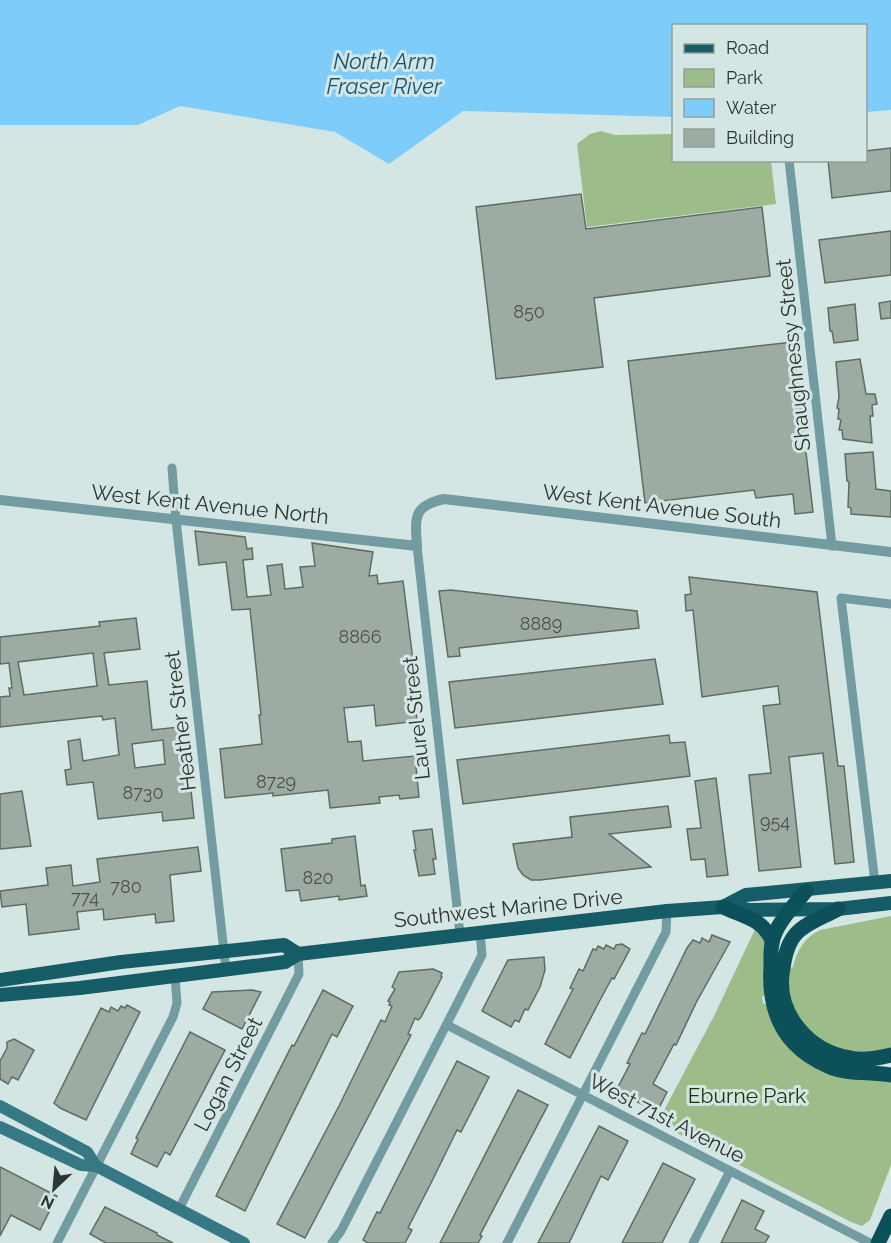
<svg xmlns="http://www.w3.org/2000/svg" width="891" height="1243" font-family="Raleway,sans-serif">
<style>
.green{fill:#9cbc8a}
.water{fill:#7eccfa}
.building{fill:#9eaba3;stroke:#5f6c64;stroke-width:1.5;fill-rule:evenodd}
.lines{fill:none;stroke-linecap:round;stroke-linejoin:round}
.minor{stroke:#729ba2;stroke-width:9}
.tertiary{stroke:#729ba2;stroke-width:10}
.secondary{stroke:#367883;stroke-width:12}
.primary{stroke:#155c67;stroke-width:14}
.trunk{stroke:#0c505a;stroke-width:15}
.labels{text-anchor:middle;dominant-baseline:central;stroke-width:6;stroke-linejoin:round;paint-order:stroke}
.number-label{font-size:18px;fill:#4a5250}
.street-label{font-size:21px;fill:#2e3534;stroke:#d4e6e3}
.park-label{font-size:21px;fill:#1a3505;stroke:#d4e6e3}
.water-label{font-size:22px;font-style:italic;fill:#175372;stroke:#d4e6e3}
</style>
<rect width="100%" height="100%" fill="#d4e6e3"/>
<!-- green -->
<g class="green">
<polygon points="601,131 615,135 673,134 674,160 771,161 776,204 587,227 577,144 590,134"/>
<path d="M 891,916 L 891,1048 C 857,1059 837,1054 811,1031 C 801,1022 794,1013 791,1000 C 788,990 789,979 789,968 L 793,967 C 797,950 804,938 820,930 Z"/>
<polygon points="757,925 766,938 765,996 762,996 763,1003 891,1081 891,1165 870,1220 862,1226 851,1222 665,1127 663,1124 665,1120 660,1118 714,1016"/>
</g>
<!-- water -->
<polygon class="water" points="0,0 891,0 891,110 866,112 866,26 674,26 673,117 463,111 389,164 335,132 180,106 138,125 0,125"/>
<!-- building -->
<g class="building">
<polygon points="891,148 891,191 832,198 828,160 866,160 866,151"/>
<polygon points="581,194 586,229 762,207 770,276 594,298 603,367 496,379 476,207"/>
<polygon points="891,231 891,275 825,283 819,240"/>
<polygon points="891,301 891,318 881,319 879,303"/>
<polygon points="855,304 858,340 834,343 832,331 830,331 828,308"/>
<polygon points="793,342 813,512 795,514 793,494 756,498 754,490 645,503 628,361"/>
<polygon points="860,359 866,394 875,394 877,404 872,405 873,416 870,416 872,443 843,439 842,430 839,430 841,420 838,419 839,409 837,408 839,397 836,362"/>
<polygon points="873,452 876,489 891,491 891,517 851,514 851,508 848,507 849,482 847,481 845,454"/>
<polygon points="195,531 245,537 247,549 252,548 253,559 243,560 247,597 271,595 267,566 282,564 285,589 303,587 300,567 315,566 312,543 373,552 369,576 377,575 378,584 403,581 418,700 415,700 417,721 376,726 374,705 344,708 348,742 361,741 363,761 415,756 419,797 400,799 399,795 379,797 380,803 330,808 328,790 273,796 273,793 225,798 220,749 262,744 259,715 261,715 250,609 232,610 226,562 199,565"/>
<polygon points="689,577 817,592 838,766 844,766 854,862 835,864 823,753 789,757 801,867 759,871 749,775 771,773 763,706 780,704 778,686 702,697 693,610 686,611 685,595 691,594"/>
<polygon points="451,590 637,611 639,628 459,648 460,656 448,657 439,591"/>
<path d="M 136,618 L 140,649 L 104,653 L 109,685 L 147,681 L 152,730 L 179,727 L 183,762 L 188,762 L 194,818 L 163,821 L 162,812 L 98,819 L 93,782 L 67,785 L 65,770 L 71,769 L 68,741 L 80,739 L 83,761 L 119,755 L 115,718 L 103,720 L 102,716 L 92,717 L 0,727 L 0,697 L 10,696 L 9,688 L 12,688 L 9,663 L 0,664 L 0,637 L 100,626 L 99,622 ZM 93,653 L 97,686 L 24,695 L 18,662 ZM 163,740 L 165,764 L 135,768 L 132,744 Z"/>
<polygon points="655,659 663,704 455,728 449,682"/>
<polygon points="669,735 670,743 685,742 690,776 463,804 457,760"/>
<polygon points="716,778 728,875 707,877 705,859 691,860 687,829 701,828 695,781"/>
<polygon points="22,791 31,846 0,849 0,794"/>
<polygon points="668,806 671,827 609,834 651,867 540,880 531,880 523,875 518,868 513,844 572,837 570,817"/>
<polygon points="432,829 436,859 433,859 435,874 419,876 414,850 416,850 413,831"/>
<polygon points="355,836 361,886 365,885 367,896 339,900 339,896 301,901 299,890 286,891 281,849 332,843 332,839"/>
<polygon points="198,847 201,871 170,875 174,921 156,923 155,914 104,920 103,909 77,912 79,929 29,935 26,904 2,907 0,891 48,885 46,868 71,865 73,886 100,882 97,859"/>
<polygon points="712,935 730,942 697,1001 676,1045 674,1044 653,1084 667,1092 657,1112 616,1091 630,1064 627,1063 642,1033 645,1034 687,948 693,940 700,943 702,938 709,942"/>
<polygon points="622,944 630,949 614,979 612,978 599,1002 570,1058 545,1044 573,989 570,988 579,969 583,971 593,949 596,950 598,946 604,949 606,945 614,949 616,945"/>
<polygon points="544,957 545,970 540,987 528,1010 525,1009 519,1022 515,1020 511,1027 482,1011 508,960"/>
<polygon points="433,969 442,973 441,976 442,977 421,1017 418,1020 415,1018 408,1034 411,1035 305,1238 277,1224 339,1106 381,1020 385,1022 392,1006 389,1005 390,1002 388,1001 395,989 392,987 399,972"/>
<polygon points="252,990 261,992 242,1029 203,1009 212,992"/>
<polygon points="323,990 353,1006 337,1037 332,1034 245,1211 216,1196 292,1045 294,1046"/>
<polygon points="127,1005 140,1012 86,1120 60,1108 54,1103 101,1008 109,1012 111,1007 118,1011 121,1006 125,1008"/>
<polygon points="190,1032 225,1050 170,1155 165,1152 157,1167 131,1154 138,1139 136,1138"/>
<polygon points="14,1039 34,1050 18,1080 12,1077 8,1084 0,1079 0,1061 7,1048 7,1042"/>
<polygon points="457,1061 489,1077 461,1132 457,1130 431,1183 408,1228 412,1230 405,1243 368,1243 363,1240 377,1212 380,1213"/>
<polygon points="518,1090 548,1105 480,1235 482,1236 478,1243 440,1243"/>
<polygon points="599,1126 628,1141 608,1180 601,1176 569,1243 538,1243"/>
<polygon points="663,1163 695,1179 668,1231 662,1243 622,1243"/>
<polygon points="0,1167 57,1196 40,1230 11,1215 0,1236"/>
<polygon points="742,1200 764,1211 755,1229 769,1236 765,1243 721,1243"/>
<polygon points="105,1207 157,1233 157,1235 173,1243 106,1243 90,1234"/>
</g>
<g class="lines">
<!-- minor -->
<g class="minor">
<polyline points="789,160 832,546"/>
<polyline points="172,468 176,520 226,970"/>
<polyline points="417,546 460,934"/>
<polyline points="875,883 841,598 891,604"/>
<polyline points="447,1025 870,1243"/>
<polyline points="179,1209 299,974 298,954"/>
<polyline points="57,1243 173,1017 177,1003 175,976"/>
<polyline points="332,1243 341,1231 482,955 480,932"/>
<polyline points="507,1243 666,932 667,911"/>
<polyline points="693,1243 730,1171"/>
</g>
<!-- tertiary -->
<path class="tertiary" d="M 0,500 L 417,546 C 415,517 413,506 444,499 L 891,552"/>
<!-- secondary -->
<g class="secondary">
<polyline points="0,1106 87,1152 96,1166"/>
<polyline points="0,1127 81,1165 96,1166 244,1243"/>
</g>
<!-- primary -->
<g class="primary">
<polyline points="723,907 746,895 891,881"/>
<polyline points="0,980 121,962 284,945 298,954"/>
<polyline points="0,995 80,988 285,962 298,954 667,911 723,907 750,910 838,909 891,903"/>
</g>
<!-- trunk -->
<g class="trunk">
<path d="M 806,891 C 796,903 783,916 776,931 C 770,942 771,955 771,967 C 768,1013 784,1047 828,1066 C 848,1075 870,1071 891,1075"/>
<path d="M 723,907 C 744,917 761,918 772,940"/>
<path d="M 838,909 C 824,917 805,923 795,935 C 786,946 784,961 782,974 C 777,1015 810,1052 850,1058 C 864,1061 878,1058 891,1055"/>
<polyline points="878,1243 891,1216"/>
</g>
</g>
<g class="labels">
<!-- number labels -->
<g class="number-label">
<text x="529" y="311">850</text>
<text x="541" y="623">8889</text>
<text x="360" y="636">8866</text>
<text x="276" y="781">8729</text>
<text x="143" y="792">8730</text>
<text x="775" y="821">954</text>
<text x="318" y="877">820</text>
<text x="126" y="886">780</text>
<text x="85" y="897">774</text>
</g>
<!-- street labels -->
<g class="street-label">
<text transform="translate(793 355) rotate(-96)">Shaughnessy Street</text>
<text transform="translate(210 504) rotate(6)">West Kent Avenue North</text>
<text transform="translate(662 506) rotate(7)">West Kent Avenue South</text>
<text transform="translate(416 718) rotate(-96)">Laurel Street</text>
<text transform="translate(180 721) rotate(-97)">Heather Street</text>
<text transform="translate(508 908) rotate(-6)">Southwest Marine Drive</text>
<text transform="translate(228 1074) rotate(-63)">Logan Street</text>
<text transform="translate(667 1118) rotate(27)">West 71st Avenue</text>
</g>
<!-- park labels -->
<g class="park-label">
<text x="747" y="1095">Eburne Park</text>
</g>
<!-- water labels -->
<g class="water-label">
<text x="384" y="61">North Arm<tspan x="384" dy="25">Fraser River</tspan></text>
</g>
</g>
<!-- legend -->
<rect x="672" y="24" width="195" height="138" fill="#d4e6e3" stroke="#929f9d" stroke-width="1.5"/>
<rect x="684" y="44" width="30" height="9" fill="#155c67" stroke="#929f9d" stroke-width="1.5"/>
<text x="726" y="54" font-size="18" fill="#2e3534">Road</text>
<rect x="684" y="69" width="30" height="18" fill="#9cbc8a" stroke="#929f9d" stroke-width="1.5"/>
<text x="726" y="84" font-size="18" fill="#2e3534">Park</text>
<rect x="684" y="99" width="30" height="18" fill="#7eccfa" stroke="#929f9d" stroke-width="1.5"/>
<text x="726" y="114" font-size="18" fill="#2e3534">Water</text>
<rect x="684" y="129" width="30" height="18" fill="#9eaba3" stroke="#929f9d" stroke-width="1.5"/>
<text x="726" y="144" font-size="18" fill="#2e3534">Building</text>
<!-- north arrow -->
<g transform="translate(54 1189) rotate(206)" stroke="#d4e6e3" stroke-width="4.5" paint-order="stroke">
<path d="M0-4.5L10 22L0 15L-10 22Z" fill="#2e3534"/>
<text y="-9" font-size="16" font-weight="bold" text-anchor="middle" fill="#2e3534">N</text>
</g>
</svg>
